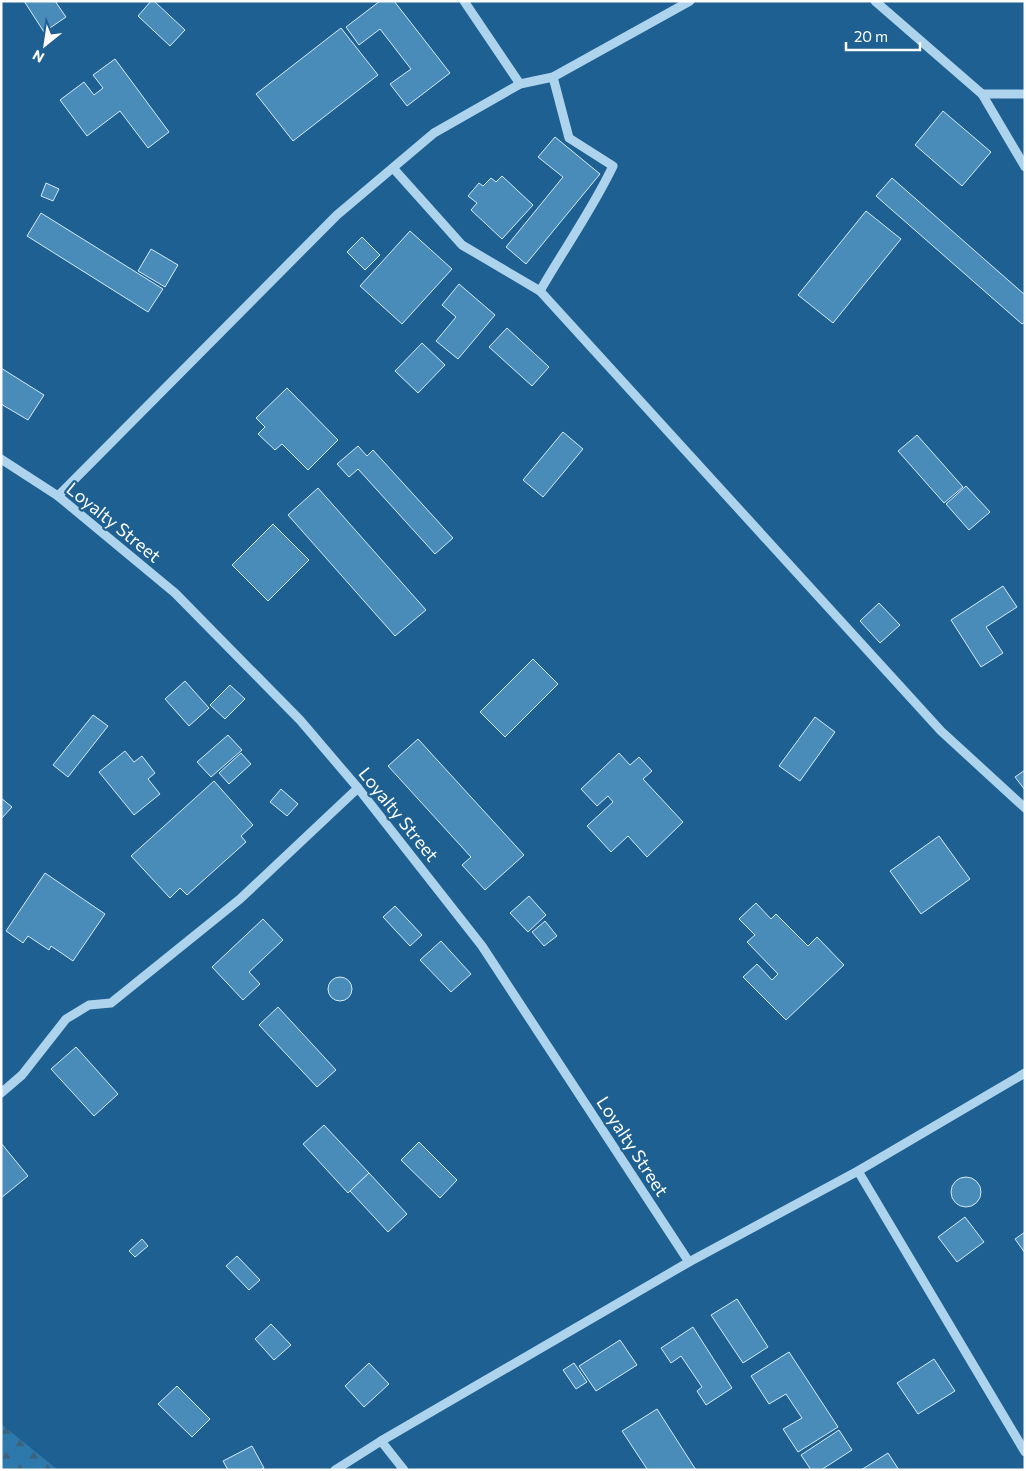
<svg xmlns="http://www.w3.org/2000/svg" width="1026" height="1471" font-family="Commissioner,sans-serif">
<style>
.forest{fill:url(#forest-firs)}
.building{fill:#4a8cb9;stroke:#d4eafa}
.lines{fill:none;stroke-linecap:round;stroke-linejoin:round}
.minor{stroke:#aed4ed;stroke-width:9}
.labels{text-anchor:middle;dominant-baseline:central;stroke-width:4.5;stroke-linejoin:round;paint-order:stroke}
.street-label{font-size:18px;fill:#fff;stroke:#1e6091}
</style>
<defs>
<pattern id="forest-firs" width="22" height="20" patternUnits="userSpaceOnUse" patternTransform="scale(1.25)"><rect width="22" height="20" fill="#2e79ac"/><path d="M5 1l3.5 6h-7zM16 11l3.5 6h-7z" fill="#3d627c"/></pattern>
</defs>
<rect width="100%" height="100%" fill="#1e6091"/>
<!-- forest -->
<polygon class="forest" points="1,1424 58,1470 1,1470"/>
<!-- building -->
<g class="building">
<polygon points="24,1 55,1 66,17 44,32"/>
<polygon points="151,1 154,1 185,30 170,46 138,16"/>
<polygon points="380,1 394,1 450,73 407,106 390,84 411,69 380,29 359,45 346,27"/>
<polygon points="341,28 378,75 293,141 256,94"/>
<polygon points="115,59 169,132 148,148 120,111 87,136 60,100 84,82 94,95 103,88 93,75"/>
<polygon points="943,111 991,152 962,186 915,145"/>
<polygon points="555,137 600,174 526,264 506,247 563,177 538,157"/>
<polygon points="502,176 533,205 502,239 471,210 477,203 468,196 479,183 483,186 491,178 496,182"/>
<polygon points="892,178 1025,295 1025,322 1022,324 876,196"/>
<polygon points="46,183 59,189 53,201 41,196"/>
<polygon points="866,211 901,239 833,323 798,295"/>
<polygon points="41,213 163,289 148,312 27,236"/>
<polygon points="410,231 452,269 402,324 360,286"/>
<polygon points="362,237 380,255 365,270 347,252"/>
<polygon points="151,249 178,265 165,287 138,271"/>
<polygon points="459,284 495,315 458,359 436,341 456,317 442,305"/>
<polygon points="507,328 549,367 532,386 489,347"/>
<polygon points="422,343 445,365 418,393 395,371"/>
<polygon points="1,368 44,395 28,420 1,404"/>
<polygon points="287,388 338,440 308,470 282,444 275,450 258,434 265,427 256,418"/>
<polygon points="563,432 583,449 543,497 523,480"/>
<polygon points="917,435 963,487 944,503 898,451"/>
<polygon points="358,446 367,456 373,450 453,538 435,554 358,469 349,477 337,464"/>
<polygon points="966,486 990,512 969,530 946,504"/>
<polygon points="318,488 426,610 395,636 288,515"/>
<polygon points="273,524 309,560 268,601 232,565"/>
<polygon points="1003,586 1017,607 986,627 1003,653 981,667 951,620"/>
<polygon points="879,603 900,625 880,643 860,621"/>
<polygon points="533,659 558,684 505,737 480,712"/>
<polygon points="185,681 209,708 189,726 165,699"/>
<polygon points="230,685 245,699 225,719 210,705"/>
<polygon points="93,715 108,726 68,777 53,765"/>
<polygon points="815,717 835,732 800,781 779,766"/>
<polygon points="228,735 242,750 211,777 197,762"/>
<polygon points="418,739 524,855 485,890 462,865 471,857 388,766"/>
<polygon points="125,751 134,762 142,756 155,773 148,779 160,794 134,815 99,772"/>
<polygon points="241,753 251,764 229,784 219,773"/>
<polygon points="619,753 630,765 639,757 652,771 643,779 683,822 647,857 628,836 611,852 587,826 613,802 608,796 597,806 581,789"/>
<polygon points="1025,770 1025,790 1015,777"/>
<polygon points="214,781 253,825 241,836 246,842 187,895 180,888 170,898 131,856"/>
<polygon points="281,789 298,804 287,816 270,802"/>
<polygon points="1,798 12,807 1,819"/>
<polygon points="939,836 970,879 921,914 890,871"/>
<polygon points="45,873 105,914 73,961 51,946 49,950 28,936 23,943 6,931"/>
<polygon points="529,896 546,915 528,932 510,913"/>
<polygon points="756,903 771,919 776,914 808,946 817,937 844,965 786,1020 743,977 757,964 772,980 778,974 747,942 755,935 739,919"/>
<polygon points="395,906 422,935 410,946 383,917"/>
<polygon points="263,919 283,940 249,972 260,984 243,1000 212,967"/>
<polygon points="545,921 557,936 544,946 532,932"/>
<polygon points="441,941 471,974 451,992 420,960"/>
<circle cx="340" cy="989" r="12"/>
<polygon points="278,1007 336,1070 317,1087 259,1025"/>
<polygon points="76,1047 118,1094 94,1116 51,1069"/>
<polygon points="324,1125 369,1173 348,1193 303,1144"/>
<polygon points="419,1142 457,1180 440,1198 401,1160"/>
<polygon points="1,1143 28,1176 1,1198"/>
<polygon points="369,1173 407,1214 388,1232 350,1191"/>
<circle cx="966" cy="1192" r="15"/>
<polygon points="965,1217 984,1242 957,1262 938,1237"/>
<polygon points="1025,1232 1025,1253 1015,1239"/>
<polygon points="142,1239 148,1246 135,1257 129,1251"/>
<polygon points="237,1256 260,1280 249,1290 226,1266"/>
<polygon points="737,1299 768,1347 743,1363 711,1315"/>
<polygon points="271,1324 291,1345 274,1360 255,1339"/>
<polygon points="693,1327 732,1388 706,1405 697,1391 702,1387 681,1356 671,1363 661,1348"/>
<polygon points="620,1340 637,1365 596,1391 579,1366"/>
<polygon points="789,1352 838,1427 798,1452 783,1429 802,1418 786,1394 769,1404 751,1376"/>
<polygon points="934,1359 955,1391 918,1414 897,1383"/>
<polygon points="369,1363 389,1384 364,1407 345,1386"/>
<polygon points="574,1363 587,1382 576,1389 563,1370"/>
<polygon points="177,1386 210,1419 192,1437 158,1404"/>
<polygon points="657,1409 696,1470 645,1470 647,1469 622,1431"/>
<polygon points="839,1430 852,1450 821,1470 811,1470 801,1455"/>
<polygon points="252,1446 264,1468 260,1470 228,1470 223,1461"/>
<polygon points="888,1453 899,1470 861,1470"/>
</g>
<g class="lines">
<!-- minor -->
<g class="minor">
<polyline points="464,1 520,84"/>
<polyline points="875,1 982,94 1025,167"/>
<polyline points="982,94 1025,94"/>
<polyline points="393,168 462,245 540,291 941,731 1025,808"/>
<path d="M 540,291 C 564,249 592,210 613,166 L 569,138 L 553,77"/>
<polyline points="1,459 58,496 175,593 300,720 358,788 482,946 689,1262"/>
<polyline points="58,496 337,215 434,133 520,84 553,77 690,1"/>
<polyline points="1,1093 22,1075 66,1019 89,1005 111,1003 240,899 358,788"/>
<polyline points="858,1171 1025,1452"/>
<polyline points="381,1441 404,1470"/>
<polyline points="335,1470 381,1441 689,1262 858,1171 1025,1073"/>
</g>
</g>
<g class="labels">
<!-- street labels -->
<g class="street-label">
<text transform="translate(114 522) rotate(39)">Loyalty Street</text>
<text transform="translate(399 814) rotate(51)">Loyalty Street</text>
<text transform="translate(633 1146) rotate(57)">Loyalty Street</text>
</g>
</g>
<!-- border -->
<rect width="1026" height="1471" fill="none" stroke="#ffffff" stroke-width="5"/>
<!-- north arrow -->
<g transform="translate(45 45) rotate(210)" stroke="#1e6091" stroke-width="4" paint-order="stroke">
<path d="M0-4L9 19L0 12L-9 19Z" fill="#ffffff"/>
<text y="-8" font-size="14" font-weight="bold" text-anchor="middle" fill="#ffffff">N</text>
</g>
<!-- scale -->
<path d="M846 42v8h74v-8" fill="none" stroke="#ffffff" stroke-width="2.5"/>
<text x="854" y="42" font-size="15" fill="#ffffff" stroke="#1e6091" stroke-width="4" paint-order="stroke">20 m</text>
</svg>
